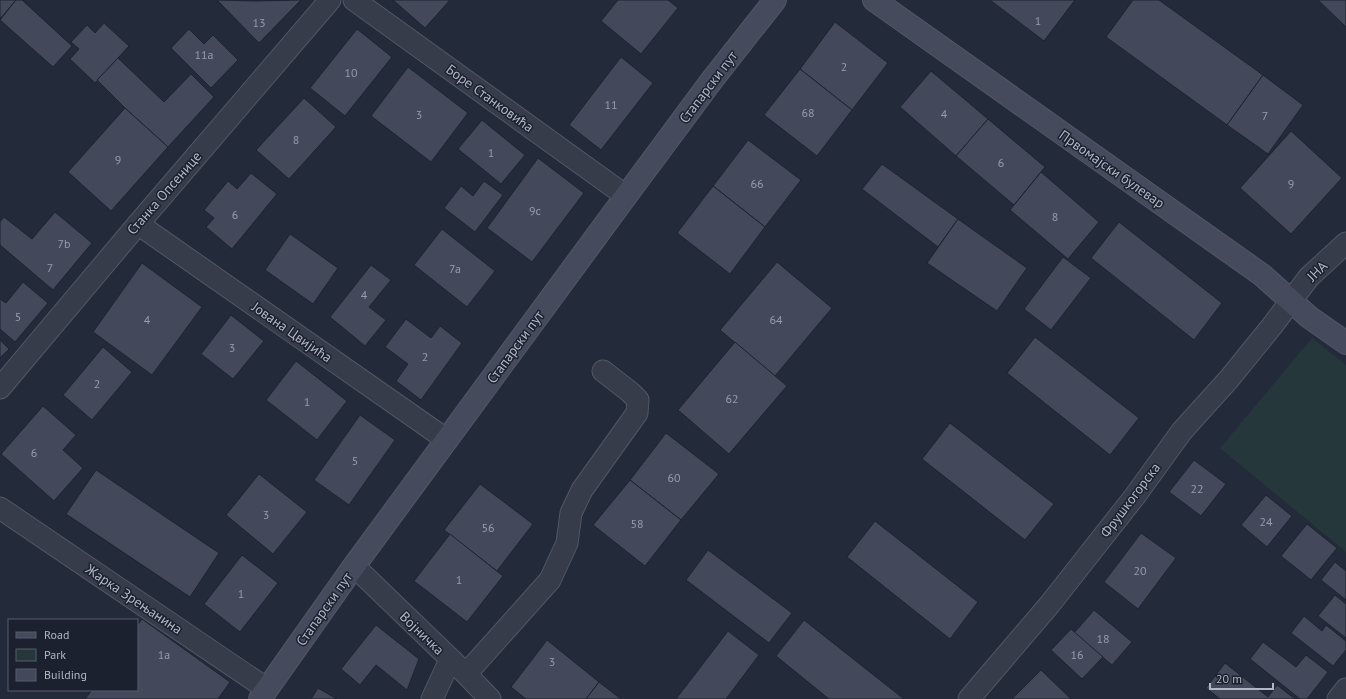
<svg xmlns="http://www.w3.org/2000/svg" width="1346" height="699" font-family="'PT Sans',sans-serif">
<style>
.green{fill:#26373c}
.building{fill:#43495b;stroke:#1e2331}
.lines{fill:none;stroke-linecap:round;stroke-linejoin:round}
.street-casing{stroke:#525765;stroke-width:23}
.secondary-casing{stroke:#525765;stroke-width:24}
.street{stroke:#373c4a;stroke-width:21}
.secondary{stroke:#454b5d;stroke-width:22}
.labels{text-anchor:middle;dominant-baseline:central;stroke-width:3;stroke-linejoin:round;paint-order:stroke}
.number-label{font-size:12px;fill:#969cab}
.street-label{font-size:14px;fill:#b2b7c6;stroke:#1c212f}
</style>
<rect width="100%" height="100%" fill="#232a3a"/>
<!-- green -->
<polygon class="green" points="1312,338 1346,365 1346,552 1220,448"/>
<!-- building -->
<g class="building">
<polygon points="0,0 16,0 0,19"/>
<polygon points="16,0 22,0 72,46 53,67 0,20"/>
<polygon points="217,0 254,1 301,0 259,43"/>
<polygon points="393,0 450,0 425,28"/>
<polygon points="618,0 668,0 678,8 641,54 601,21"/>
<polygon points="990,0 1075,0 1044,41"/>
<polygon points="1133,0 1159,0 1263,75 1227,125 1106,37"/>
<polygon points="1318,0 1346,0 1346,27"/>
<polygon points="835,22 888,63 852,110 800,69"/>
<polygon points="104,23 129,46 95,83 70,59 79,49 71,42 87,25 95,33"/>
<polygon points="189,29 204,44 213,35 238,60 211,88 171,48"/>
<polygon points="357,29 392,57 345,116 310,88"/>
<polygon points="621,57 653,83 601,150 569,125"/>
<polygon points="118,58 164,102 191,74 214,97 168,147 125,108 97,80"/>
<polygon points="408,67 468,113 431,162 371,116"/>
<polygon points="800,69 852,110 817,156 764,115"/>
<polygon points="931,71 988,119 956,156 900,107"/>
<polygon points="1263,75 1303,105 1268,154 1227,125"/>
<polygon points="304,98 336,127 289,179 256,150"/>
<polygon points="125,108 168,147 111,211 68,172"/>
<polygon points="988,119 1045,167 1014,205 956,156"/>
<polygon points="482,120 525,155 501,184 458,149"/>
<polygon points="1291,131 1342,178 1291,234 1240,188"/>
<polygon points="748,140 801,180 765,227 713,186"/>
<polygon points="538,158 584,193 532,262 487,228"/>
<polygon points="882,164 958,219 938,247 862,189"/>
<polygon points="1041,172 1099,222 1068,259 1010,210"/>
<polygon points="251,173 277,194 232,249 206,227 214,218 204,210 228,181 237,189"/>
<polygon points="484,181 503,195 475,232 444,208 461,186 473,196"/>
<polygon points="713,186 765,227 730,274 677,233"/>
<polygon points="55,212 92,243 53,290 0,245 0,222 4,217 32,239"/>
<polygon points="958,219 1027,268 997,311 927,263"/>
<polygon points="1119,222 1222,303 1194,340 1091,258"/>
<polygon points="442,229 495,271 467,307 414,265"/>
<polygon points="290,234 338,268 313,304 265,270"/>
<polygon points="1063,257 1091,278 1051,330 1024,309"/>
<polygon points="777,262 832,308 775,376 720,330"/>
<polygon points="142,263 202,307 152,375 93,332"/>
<polygon points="371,265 391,280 369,307 386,320 365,346 330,317"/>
<polygon points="23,282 48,303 15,342 0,329 0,299 6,303"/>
<polygon points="231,315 264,341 233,379 201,354"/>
<polygon points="406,319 431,338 440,326 462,343 421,400 396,381 408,364 385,347"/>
<polygon points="1035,337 1139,418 1110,455 1007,373"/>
<polygon points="0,340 9,349 0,358"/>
<polygon points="735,342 787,386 729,454 678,410"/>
<polygon points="103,347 132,372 92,420 63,395"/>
<polygon points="296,361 347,401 317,440 266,400"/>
<polygon points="43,406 76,435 63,450 83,468 54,501 1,454"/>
<polygon points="360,415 395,440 349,505 314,480"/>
<polygon points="950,423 1054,504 1025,540 922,459"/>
<polygon points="666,433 719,474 681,520 630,480"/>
<polygon points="1194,460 1226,484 1201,516 1169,492"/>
<polygon points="96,470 219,553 190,597 66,514"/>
<polygon points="259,474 307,512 273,554 226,515"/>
<polygon points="630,480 681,520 645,566 593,525"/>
<polygon points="480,484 533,524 497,571 444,530"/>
<polygon points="1266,495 1292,516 1267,547 1241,525"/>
<polygon points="875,521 978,602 950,639 847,557"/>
<polygon points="1307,524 1337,548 1311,580 1281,556"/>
<polygon points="1141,533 1176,558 1138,609 1104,582"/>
<polygon points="450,534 503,576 467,622 414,581"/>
<polygon points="708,550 792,613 769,643 686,580"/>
<polygon points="242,555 278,583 240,632 204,604"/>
<polygon points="1335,562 1346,571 1346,600 1321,580"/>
<polygon points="1335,595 1346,604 1346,638 1318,616"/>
<polygon points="1094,610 1132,642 1112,665 1074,633"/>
<polygon points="1304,616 1322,631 1326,625 1346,641 1346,650 1333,666 1291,633"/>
<polygon points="142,619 230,682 218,699 85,699 92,690 137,690 137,626"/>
<polygon points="804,620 904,699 829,699 776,656"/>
<polygon points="376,625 419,659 407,690 376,665 360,685 341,669"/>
<polygon points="1071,629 1103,657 1082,679 1051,650"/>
<polygon points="728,631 759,655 726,699 676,699"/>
<polygon points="547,640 599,682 586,699 526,699 511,687"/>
<polygon points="1263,642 1296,667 1306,655 1328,672 1307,699 1300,699 1250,659"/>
<polygon points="1225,663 1268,697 1277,685 1295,699 1220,699 1206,688"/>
<polygon points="1041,670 1071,699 1012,699"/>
<polygon points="599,682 621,699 586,699"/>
<polygon points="318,688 337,699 311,699"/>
</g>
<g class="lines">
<defs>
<g id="street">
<polyline points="354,0 626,196"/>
<polyline points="138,224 447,440"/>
<polyline points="0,388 138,224 330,0"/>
<polyline points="0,508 267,689"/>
<polyline points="354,566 466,674 490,699"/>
<polyline points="466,674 550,580 567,543 571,513 582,490 637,413 638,400 630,392 603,371"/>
<polyline points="432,699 450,660"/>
<polyline points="969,699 1050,604 1135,496 1182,431 1229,379 1272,326 1309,277 1346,243"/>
<polyline points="1338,699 1346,689"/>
</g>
<g id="secondary">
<polyline points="874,0 1262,275 1309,317 1346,343"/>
<polyline points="260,699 354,566 626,196 712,80 775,0"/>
</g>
</defs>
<!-- street casing -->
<use href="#street" class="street-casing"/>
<!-- secondary casing -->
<use href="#secondary" class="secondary-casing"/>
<!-- street -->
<use href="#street" class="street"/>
<!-- secondary -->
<use href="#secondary" class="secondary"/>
</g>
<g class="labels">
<!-- number labels -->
<g class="number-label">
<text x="1038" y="20">1</text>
<text x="259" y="22">13</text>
<text x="204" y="54">11a</text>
<text x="844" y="66">2</text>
<text x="351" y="72">10</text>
<text x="611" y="104">11</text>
<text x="808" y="112">68</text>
<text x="944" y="113">4</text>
<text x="419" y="114">3</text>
<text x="1265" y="115">7</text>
<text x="296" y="139">8</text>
<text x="491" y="152">1</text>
<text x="118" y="159">9</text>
<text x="1001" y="162">6</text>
<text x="757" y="183">66</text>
<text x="1291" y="183">9</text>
<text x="535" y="210">9c</text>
<text x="235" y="214">6</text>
<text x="1055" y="216">8</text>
<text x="64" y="243">7b</text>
<text x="50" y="267">7</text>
<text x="455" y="268">7a</text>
<text x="364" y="294">4</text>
<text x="18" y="316">5</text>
<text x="147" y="319">4</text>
<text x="776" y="319">64</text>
<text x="232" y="347">3</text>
<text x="425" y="356">2</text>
<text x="97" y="383">2</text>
<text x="732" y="398">62</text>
<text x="307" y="401">1</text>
<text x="34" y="452">6</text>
<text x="355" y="460">5</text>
<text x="674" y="477">60</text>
<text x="1197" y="488">22</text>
<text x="266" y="514">3</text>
<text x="1266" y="521">24</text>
<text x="637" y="523">58</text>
<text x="488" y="527">56</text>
<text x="1140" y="570">20</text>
<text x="459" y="579">1</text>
<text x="241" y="593">1</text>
<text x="1103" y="638">18</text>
<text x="164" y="654">1a</text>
<text x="1077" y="654">16</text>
<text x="552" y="661">3</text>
</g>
<!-- street labels -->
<g class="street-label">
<text transform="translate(708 87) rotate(-53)">Стапарски пут</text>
<text transform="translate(490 98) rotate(36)">Боре Станковића</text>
<text transform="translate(1112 169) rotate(35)">Првомајски булевар</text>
<text transform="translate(164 193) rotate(-49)">Станка Опсенице</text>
<text transform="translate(1317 271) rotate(-45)">ЈНА</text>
<text transform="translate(292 332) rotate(35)">Јована Цвијића</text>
<text transform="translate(515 347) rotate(-54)">Стапарски пут</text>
<text transform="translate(1130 500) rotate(-53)">Фрушкогорска</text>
<text transform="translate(134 599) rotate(34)">Жарка Зрењанина</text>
<text transform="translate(324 609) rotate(-55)">Стапарски пут</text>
<text transform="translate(422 633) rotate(44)">Војничка</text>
</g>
</g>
<!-- legend -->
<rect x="8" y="619" width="130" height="72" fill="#1c212f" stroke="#585d6b"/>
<rect x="16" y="632" width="20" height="6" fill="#454b5d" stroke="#585d6b"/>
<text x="44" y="639" font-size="12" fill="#b2b7c6">Road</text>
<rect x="16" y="649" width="20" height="12" fill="#26373c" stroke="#585d6b"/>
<text x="44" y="659" font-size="12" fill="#b2b7c6">Park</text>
<rect x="16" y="669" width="20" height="12" fill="#43495b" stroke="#585d6b"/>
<text x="44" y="679" font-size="12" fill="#b2b7c6">Building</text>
<!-- scale -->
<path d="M1210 683v6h63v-6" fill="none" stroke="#b2b7c6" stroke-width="2"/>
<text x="1216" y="683" font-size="12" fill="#b2b7c6" stroke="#1c212f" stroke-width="3" paint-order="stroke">20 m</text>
</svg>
